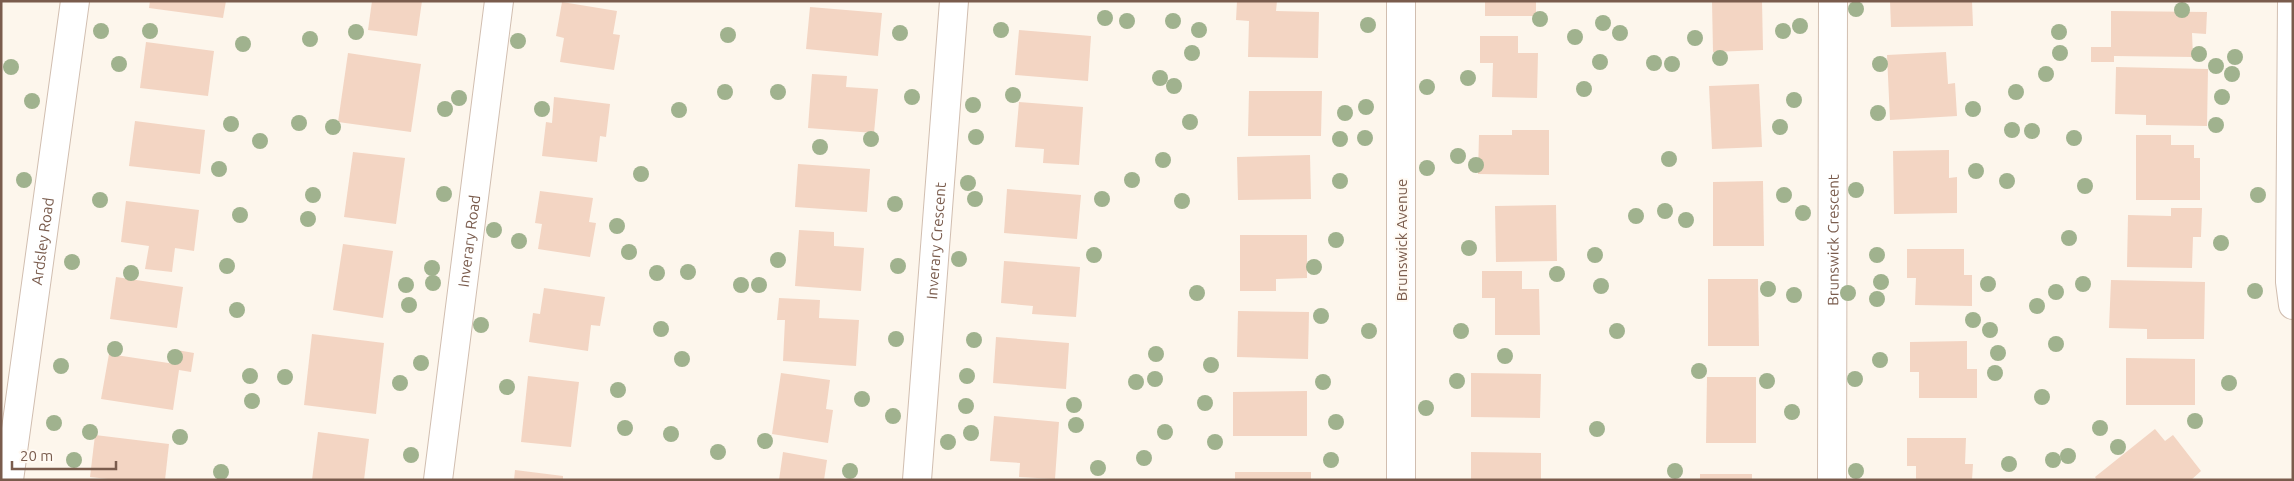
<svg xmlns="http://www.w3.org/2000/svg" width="2294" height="481" font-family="Ubuntu,sans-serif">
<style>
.building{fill:#f3d5c3}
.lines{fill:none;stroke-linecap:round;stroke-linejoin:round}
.minor-casing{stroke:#d1beb0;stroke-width:30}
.minor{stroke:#fff;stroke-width:28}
.tree{fill:#a0b28e}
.labels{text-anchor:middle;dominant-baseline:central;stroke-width:4;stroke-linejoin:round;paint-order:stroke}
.street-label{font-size:15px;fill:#7a5c4d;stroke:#fffaf3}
</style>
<rect width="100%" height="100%" fill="#fdf6ec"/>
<!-- building -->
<g class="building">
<polygon points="150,1 226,1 223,18 149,8"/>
<polygon points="372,1 422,1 417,36 368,30"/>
<polygon points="1237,1 1277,1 1276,11 1319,12 1318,58 1248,57 1249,21 1236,20"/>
<rect x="1485" y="1" width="51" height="15"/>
<polygon points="1712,1 1762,1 1763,50 1713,52"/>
<polygon points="1890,1 1972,1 1973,26 1891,27"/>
<polygon points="562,2 617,11 613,34 620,35 614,70 560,62 564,38 556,36"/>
<polygon points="810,7 882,13 878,56 806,49"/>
<polygon points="2111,11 2207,12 2206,34 2192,33 2193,57 2114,56 2114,62 2091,62 2091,47 2111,47"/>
<polygon points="1019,30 1091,36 1088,81 1015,75"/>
<polygon points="1480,36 1518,36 1518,53 1538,53 1537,98 1492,97 1493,63 1480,63"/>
<polygon points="146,42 214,51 208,96 140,88"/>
<polygon points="1946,52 1948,84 1955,83 1957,116 1890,120 1887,55"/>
<polygon points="348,53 421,64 411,132 338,122"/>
<polygon points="2116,67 2208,69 2207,126 2146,125 2146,115 2115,114"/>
<polygon points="812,74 847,76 846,87 878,89 874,133 808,128"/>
<polygon points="1759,84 1762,147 1712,149 1709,86"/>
<polygon points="1249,91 1322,91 1321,136 1248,136"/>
<polygon points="554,97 610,104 606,137 600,136 597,162 542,156 546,122 552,123"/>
<polygon points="1019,102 1083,107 1079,165 1043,163 1044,149 1015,147"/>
<polygon points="135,121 205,130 200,174 129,166"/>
<polygon points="1512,130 1549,130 1549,175 1478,174 1479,135 1512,135"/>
<polygon points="2136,135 2171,135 2171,145 2194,145 2194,158 2200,158 2200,200 2136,200"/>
<polygon points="1949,150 1949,178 1957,177 1957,213 1894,214 1893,151"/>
<polygon points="353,152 405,158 396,224 344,217"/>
<polygon points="1310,155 1311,199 1238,200 1237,157"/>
<polygon points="798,164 870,169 867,212 795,207"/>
<polygon points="1763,181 1764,246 1713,246 1713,182"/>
<polygon points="1007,189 1081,195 1077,239 1004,233"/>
<polygon points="540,191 593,198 589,222 596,223 590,257 538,249 542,224 535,223"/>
<polygon points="126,201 199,210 194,251 175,248 172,272 145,269 149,246 121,242"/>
<polygon points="1556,205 1557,261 1496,262 1495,206"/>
<polygon points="2171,208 2202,208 2201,237 2193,237 2192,268 2127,267 2128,215 2171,216"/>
<polygon points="799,230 834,232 834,246 864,248 861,291 795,286"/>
<polygon points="1240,235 1307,235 1307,278 1276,279 1276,291 1240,291"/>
<polygon points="343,244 393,251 383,318 333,310"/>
<polygon points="1907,249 1964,249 1964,275 1972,275 1972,306 1915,305 1916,278 1907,278"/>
<polygon points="1004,261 1080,267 1076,317 1032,314 1033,306 1001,303"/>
<polygon points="1482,271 1522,271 1522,289 1539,289 1540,335 1495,335 1495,298 1482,298"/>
<polygon points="116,277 183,287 177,328 110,319"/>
<polygon points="1708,279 1758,279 1759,346 1708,346"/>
<polygon points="2111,280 2205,282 2204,339 2147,339 2147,329 2109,328"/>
<polygon points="544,288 605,297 600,326 591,325 588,351 529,342 533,313 540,314"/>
<polygon points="779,298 820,300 819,318 859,320 856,366 783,361 785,320 777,320"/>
<polygon points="1238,311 1309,312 1308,359 1237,357"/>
<polygon points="312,334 384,343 376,414 304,405"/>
<polygon points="996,337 1069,343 1066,389 993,383"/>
<polygon points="1967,341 1967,369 1977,369 1977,398 1919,398 1919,372 1910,372 1910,342"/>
<polygon points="177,350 194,353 191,372 179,370 173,410 101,399 109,354 175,364"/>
<polygon points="2126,358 2195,359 2195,405 2126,405"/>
<polygon points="781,373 830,380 826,409 833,410 828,443 772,434"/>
<polygon points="1471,373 1541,374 1540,418 1471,417"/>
<polygon points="528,376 579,382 571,447 521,442"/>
<polygon points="1707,377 1756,377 1756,443 1706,443"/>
<polygon points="1307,391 1307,436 1233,436 1233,392"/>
<polygon points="994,416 1059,422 1055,479 1019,477 1020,463 990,461"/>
<polygon points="2155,429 2165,441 2173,435 2201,471 2191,480 2097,480 2095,477"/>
<polygon points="318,432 369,439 364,480 312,480"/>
<polygon points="95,435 169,444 165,480 117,480 90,477"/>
<polygon points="1907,438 1966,438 1965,464 1973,464 1972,480 1916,480 1916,466 1907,466"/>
<polygon points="783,452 827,460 824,480 779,480"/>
<polygon points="1471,452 1541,453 1541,480 1471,480"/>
<polygon points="515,470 563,476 563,480 514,480"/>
<rect x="1235" y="472" width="76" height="8"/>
<rect x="1700" y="474" width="52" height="6"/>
</g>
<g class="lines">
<defs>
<g id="minor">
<polyline points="1401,1 1401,480"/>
<polyline points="2292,1 2290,282 2293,305"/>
<path id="s1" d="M 9,480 L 75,1"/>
<path id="s2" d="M 438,480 L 499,1"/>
<path id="s3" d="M 917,480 L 954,1"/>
<path id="s4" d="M 1832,480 L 1833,1"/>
</g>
</defs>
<!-- minor casing -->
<use href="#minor" class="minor-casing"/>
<!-- minor -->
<use href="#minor" class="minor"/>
</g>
<!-- trees -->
<g class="tree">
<circle cx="1856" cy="9" r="8"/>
<circle cx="2182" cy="10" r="8"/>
<circle cx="1105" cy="18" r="8"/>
<circle cx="1540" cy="19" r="8"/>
<circle cx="1127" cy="21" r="8"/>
<circle cx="1173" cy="21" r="8"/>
<circle cx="1603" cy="23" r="8"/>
<circle cx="1368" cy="25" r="8"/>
<circle cx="1800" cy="26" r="8"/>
<circle cx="1001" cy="30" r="8"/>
<circle cx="1199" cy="30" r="8"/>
<circle cx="101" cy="31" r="8"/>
<circle cx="150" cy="31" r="8"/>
<circle cx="1783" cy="31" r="8"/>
<circle cx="356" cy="32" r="8"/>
<circle cx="2059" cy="32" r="8"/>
<circle cx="900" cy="33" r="8"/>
<circle cx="1620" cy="33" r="8"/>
<circle cx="728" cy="35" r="8"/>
<circle cx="1575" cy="37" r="8"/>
<circle cx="1695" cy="38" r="8"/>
<circle cx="310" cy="39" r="8"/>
<circle cx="518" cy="41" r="8"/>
<circle cx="243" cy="44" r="8"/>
<circle cx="1192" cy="53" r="8"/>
<circle cx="2060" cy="53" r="8"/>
<circle cx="2199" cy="54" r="8"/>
<circle cx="2235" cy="57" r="8"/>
<circle cx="1720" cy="58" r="8"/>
<circle cx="1600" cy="62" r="8"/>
<circle cx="1654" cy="63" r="8"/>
<circle cx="119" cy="64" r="8"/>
<circle cx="1672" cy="64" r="8"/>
<circle cx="1880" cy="64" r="8"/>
<circle cx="2216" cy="66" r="8"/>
<circle cx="11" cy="67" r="8"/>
<circle cx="2046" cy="74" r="8"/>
<circle cx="2232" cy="74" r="8"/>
<circle cx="1160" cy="78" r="8"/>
<circle cx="1468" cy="78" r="8"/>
<circle cx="1174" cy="86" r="8"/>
<circle cx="1427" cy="87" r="8"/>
<circle cx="1584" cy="89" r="8"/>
<circle cx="725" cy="92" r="8"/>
<circle cx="778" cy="92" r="8"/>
<circle cx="2016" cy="92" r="8"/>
<circle cx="1013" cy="95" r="8"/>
<circle cx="912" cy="97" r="8"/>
<circle cx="2222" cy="97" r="8"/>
<circle cx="459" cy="98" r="8"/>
<circle cx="1794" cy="100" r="8"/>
<circle cx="32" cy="101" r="8"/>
<circle cx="973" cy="105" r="8"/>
<circle cx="1366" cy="107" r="8"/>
<circle cx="445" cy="109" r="8"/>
<circle cx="542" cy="109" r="8"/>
<circle cx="1973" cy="109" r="8"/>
<circle cx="679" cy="110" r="8"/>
<circle cx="1345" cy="113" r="8"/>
<circle cx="1878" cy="113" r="8"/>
<circle cx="1190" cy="122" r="8"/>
<circle cx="299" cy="123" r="8"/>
<circle cx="231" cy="124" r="8"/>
<circle cx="2216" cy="125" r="8"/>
<circle cx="333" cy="127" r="8"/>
<circle cx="1780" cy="127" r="8"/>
<circle cx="2012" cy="130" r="8"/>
<circle cx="2032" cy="131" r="8"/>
<circle cx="976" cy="137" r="8"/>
<circle cx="1365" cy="138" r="8"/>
<circle cx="2074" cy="138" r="8"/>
<circle cx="871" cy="139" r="8"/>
<circle cx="1340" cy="139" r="8"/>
<circle cx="260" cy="141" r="8"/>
<circle cx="820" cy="147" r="8"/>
<circle cx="1458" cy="156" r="8"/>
<circle cx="1669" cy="159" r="8"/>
<circle cx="1163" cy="160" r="8"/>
<circle cx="1476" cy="165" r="8"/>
<circle cx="1427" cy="168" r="8"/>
<circle cx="219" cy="169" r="8"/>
<circle cx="1976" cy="171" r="8"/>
<circle cx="641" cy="174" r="8"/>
<circle cx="24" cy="180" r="8"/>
<circle cx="1132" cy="180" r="8"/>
<circle cx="1340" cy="181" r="8"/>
<circle cx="2007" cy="181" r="8"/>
<circle cx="968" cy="183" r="8"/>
<circle cx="2085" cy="186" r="8"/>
<circle cx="1856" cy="190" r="8"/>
<circle cx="444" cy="194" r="8"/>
<circle cx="313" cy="195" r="8"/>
<circle cx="1784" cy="195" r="8"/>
<circle cx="2258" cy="195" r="8"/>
<circle cx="975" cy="199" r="8"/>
<circle cx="1102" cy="199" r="8"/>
<circle cx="100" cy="200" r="8"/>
<circle cx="1182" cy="201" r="8"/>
<circle cx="895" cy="204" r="8"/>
<circle cx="1665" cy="211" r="8"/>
<circle cx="1803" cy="213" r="8"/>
<circle cx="240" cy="215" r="8"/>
<circle cx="1636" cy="216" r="8"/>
<circle cx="308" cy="219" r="8"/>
<circle cx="1686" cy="220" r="8"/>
<circle cx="617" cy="226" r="8"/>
<circle cx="494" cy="230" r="8"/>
<circle cx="2069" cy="238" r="8"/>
<circle cx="1336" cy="240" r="8"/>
<circle cx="519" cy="241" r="8"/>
<circle cx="2221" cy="243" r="8"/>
<circle cx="1469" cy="248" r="8"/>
<circle cx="629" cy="252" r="8"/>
<circle cx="1094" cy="255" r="8"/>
<circle cx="1595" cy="255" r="8"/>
<circle cx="1877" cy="255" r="8"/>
<circle cx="959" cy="259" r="8"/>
<circle cx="778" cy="260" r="8"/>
<circle cx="72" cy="262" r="8"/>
<circle cx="227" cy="266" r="8"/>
<circle cx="898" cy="266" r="8"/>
<circle cx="1314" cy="267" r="8"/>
<circle cx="432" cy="268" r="8"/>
<circle cx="688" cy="272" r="8"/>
<circle cx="131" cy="273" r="8"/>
<circle cx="657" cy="273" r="8"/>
<circle cx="1557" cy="274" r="8"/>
<circle cx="1881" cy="282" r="8"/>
<circle cx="433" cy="283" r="8"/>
<circle cx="1988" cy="284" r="8"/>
<circle cx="2083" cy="284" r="8"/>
<circle cx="406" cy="285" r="8"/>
<circle cx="741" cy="285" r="8"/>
<circle cx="759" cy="285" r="8"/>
<circle cx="1601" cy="286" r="8"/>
<circle cx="1768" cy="289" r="8"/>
<circle cx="2255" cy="291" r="8"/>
<circle cx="2056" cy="292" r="8"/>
<circle cx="1197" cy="293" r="8"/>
<circle cx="1848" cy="293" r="8"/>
<circle cx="1794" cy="295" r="8"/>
<circle cx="1877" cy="299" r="8"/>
<circle cx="409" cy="305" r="8"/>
<circle cx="2037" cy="306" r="8"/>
<circle cx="237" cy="310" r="8"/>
<circle cx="1321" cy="316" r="8"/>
<circle cx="1973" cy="320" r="8"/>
<circle cx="481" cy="325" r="8"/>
<circle cx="661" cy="329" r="8"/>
<circle cx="1990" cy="330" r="8"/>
<circle cx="1369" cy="331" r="8"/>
<circle cx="1461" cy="331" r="8"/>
<circle cx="1617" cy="331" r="8"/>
<circle cx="896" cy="339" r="8"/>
<circle cx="974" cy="340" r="8"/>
<circle cx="2056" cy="344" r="8"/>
<circle cx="115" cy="349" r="8"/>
<circle cx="1998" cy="353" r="8"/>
<circle cx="1156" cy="354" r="8"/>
<circle cx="1505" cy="356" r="8"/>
<circle cx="175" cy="357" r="8"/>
<circle cx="682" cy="359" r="8"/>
<circle cx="1880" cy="360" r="8"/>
<circle cx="421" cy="363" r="8"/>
<circle cx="1211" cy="365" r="8"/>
<circle cx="61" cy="366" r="8"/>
<circle cx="1699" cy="371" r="8"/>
<circle cx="1995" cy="373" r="8"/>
<circle cx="250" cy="376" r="8"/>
<circle cx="967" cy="376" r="8"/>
<circle cx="285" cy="377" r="8"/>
<circle cx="1155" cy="379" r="8"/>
<circle cx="1855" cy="379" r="8"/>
<circle cx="1457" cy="381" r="8"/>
<circle cx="1767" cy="381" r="8"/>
<circle cx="1136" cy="382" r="8"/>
<circle cx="1323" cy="382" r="8"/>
<circle cx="400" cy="383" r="8"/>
<circle cx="2229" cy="383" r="8"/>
<circle cx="507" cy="387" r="8"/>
<circle cx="618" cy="390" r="8"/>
<circle cx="2042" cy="397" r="8"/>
<circle cx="862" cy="399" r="8"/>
<circle cx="252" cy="401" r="8"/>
<circle cx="1205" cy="403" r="8"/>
<circle cx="1074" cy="405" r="8"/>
<circle cx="966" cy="406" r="8"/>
<circle cx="1426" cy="408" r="8"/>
<circle cx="1792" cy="412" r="8"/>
<circle cx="893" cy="416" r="8"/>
<circle cx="2195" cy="421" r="8"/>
<circle cx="1336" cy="422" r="8"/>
<circle cx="54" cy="423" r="8"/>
<circle cx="1076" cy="425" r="8"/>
<circle cx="625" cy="428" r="8"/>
<circle cx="2100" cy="428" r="8"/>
<circle cx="1597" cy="429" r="8"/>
<circle cx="90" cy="432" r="8"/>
<circle cx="1165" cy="432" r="8"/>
<circle cx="971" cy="433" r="8"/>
<circle cx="671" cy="434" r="8"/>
<circle cx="180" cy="437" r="8"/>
<circle cx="765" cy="441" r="8"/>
<circle cx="948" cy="442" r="8"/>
<circle cx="1215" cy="442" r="8"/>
<circle cx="2118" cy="447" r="8"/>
<circle cx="718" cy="452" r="8"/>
<circle cx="411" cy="455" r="8"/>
<circle cx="2068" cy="456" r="8"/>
<circle cx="1144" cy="458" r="8"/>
<circle cx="74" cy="460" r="8"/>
<circle cx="1331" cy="460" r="8"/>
<circle cx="2053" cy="460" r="8"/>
<circle cx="2009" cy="464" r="8"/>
<circle cx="1098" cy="468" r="8"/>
<circle cx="850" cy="471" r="8"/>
<circle cx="1675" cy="471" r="8"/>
<circle cx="1856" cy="471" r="8"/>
<circle cx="221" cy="472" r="8"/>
</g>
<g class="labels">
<!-- street labels -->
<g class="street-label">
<text stroke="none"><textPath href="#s1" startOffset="241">Ardsley Road</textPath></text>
<text stroke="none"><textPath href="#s3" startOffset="240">Inverary Crescent</textPath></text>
<text transform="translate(1401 240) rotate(-90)">Brunswick Avenue</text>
<text stroke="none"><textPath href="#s4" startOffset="240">Brunswick Crescent</textPath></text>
<text stroke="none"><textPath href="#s2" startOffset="241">Inverary Road</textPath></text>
</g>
</g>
<!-- border -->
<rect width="2294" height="481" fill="none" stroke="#7a5c4d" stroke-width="5"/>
<!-- scale -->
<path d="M12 461v8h104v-8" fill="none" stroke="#7a5c4d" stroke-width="2.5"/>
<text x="20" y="461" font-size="15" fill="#7a5c4d" stroke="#fffaf3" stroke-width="4" paint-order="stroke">20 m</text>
</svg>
